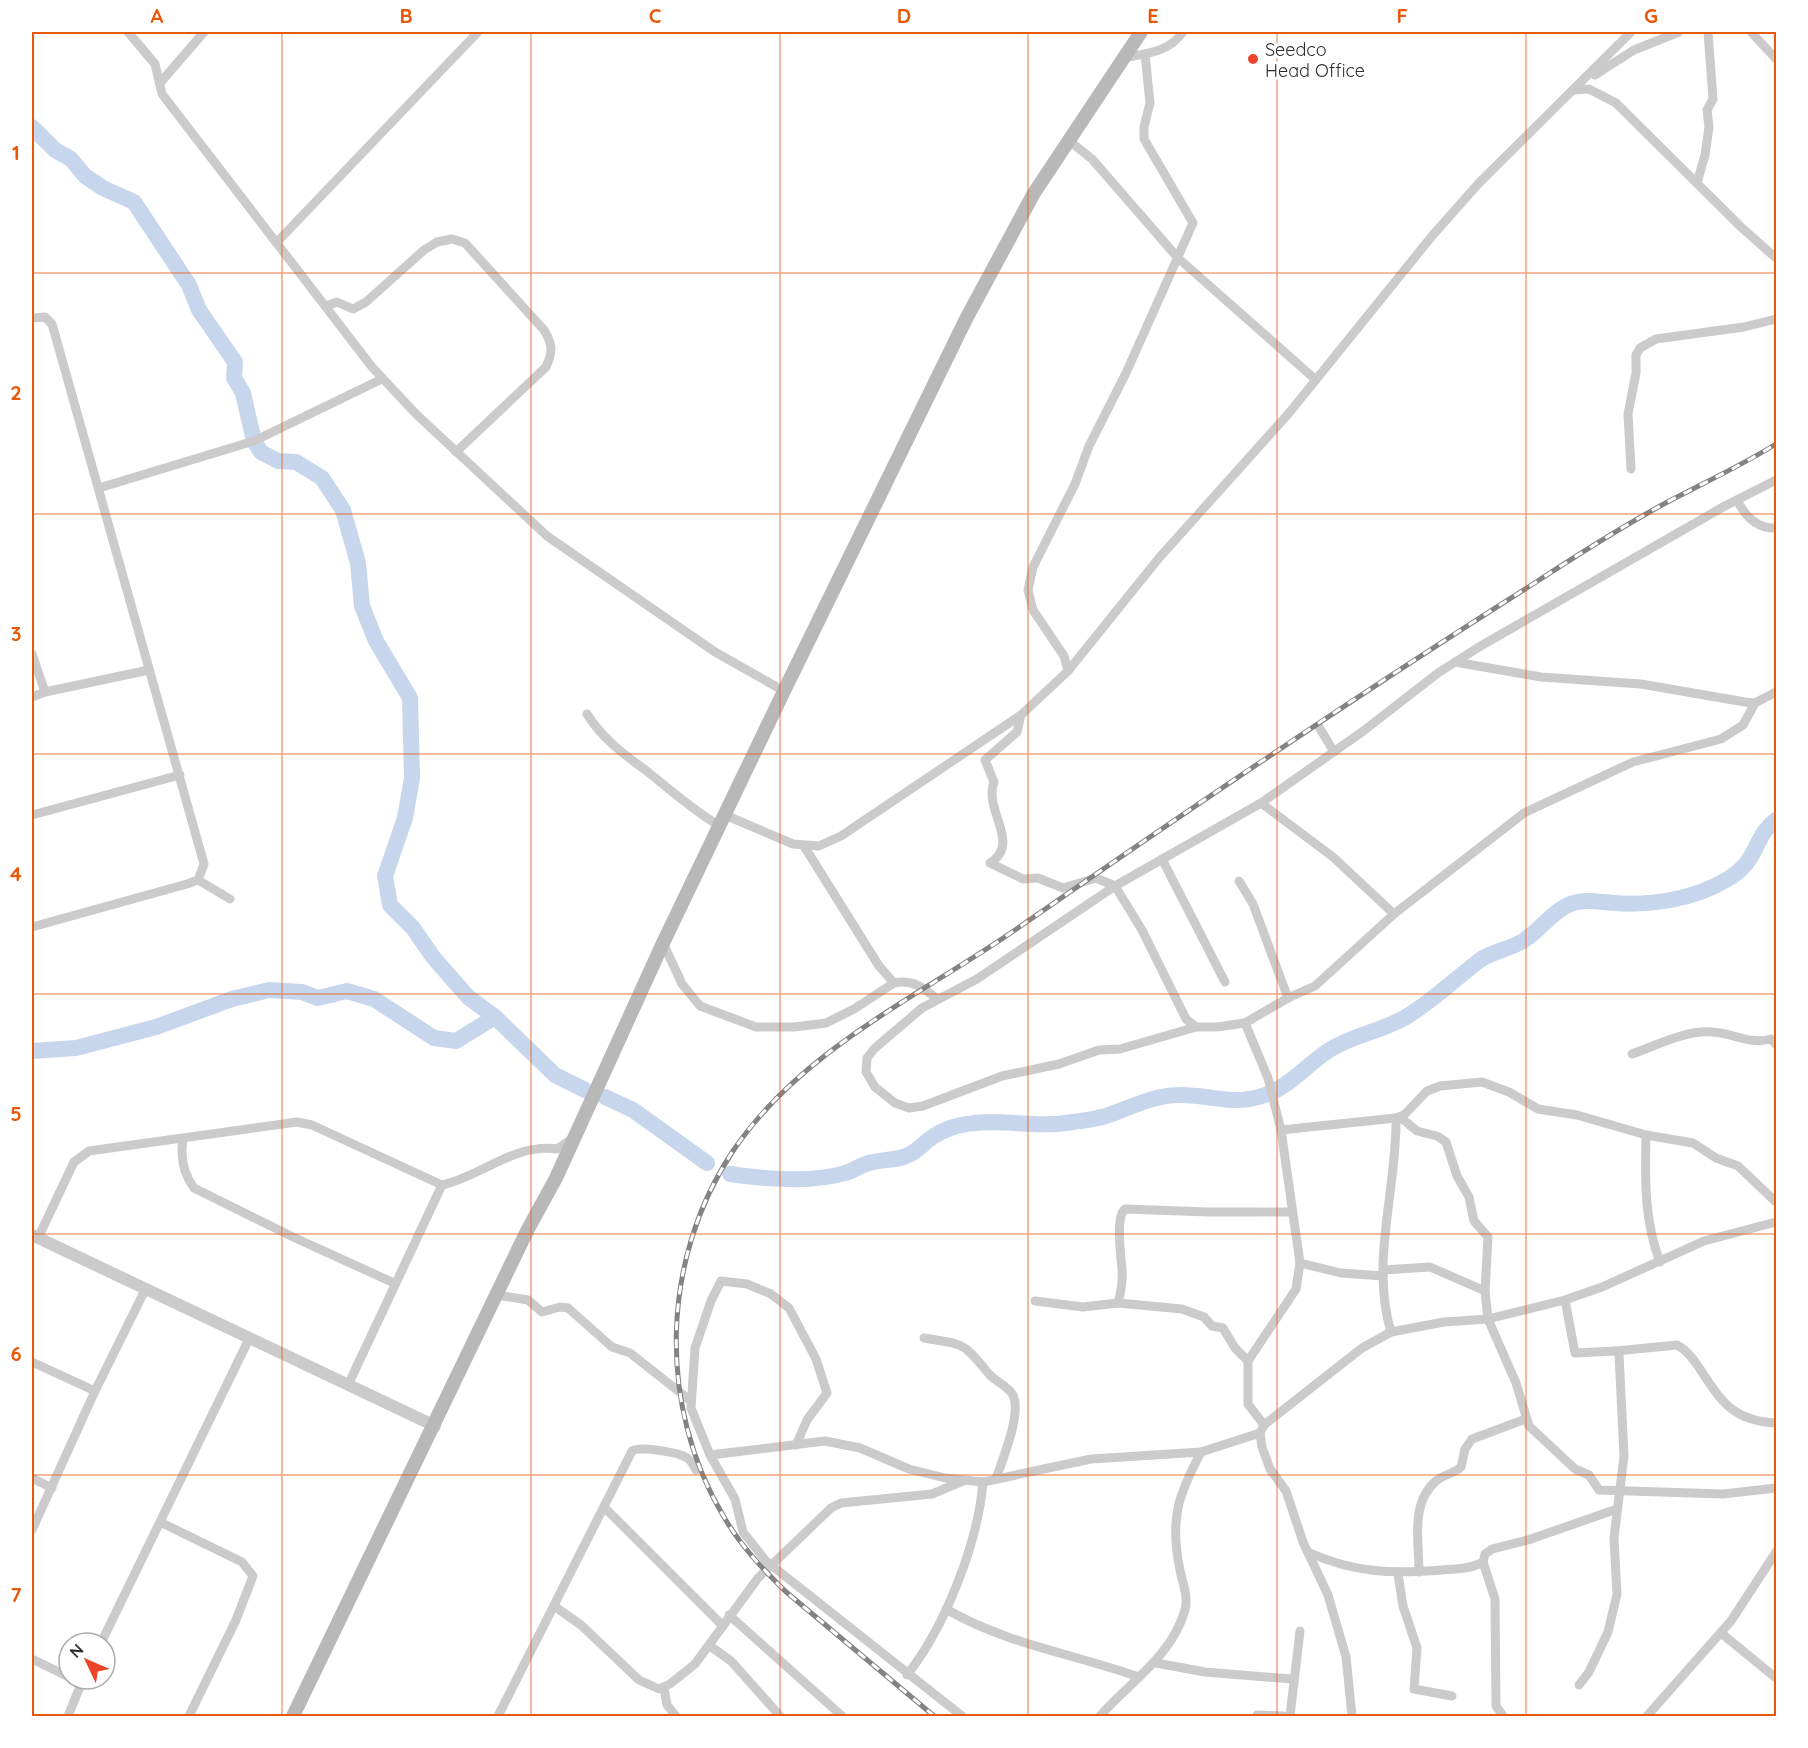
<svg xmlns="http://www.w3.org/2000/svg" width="1808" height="1748" font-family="Quicksand,sans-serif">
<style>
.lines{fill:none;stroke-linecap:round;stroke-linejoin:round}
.river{stroke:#c7d6ed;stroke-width:16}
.minor{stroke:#cbcbcb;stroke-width:9}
.tertiary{stroke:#cbcbcb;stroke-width:12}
.secondary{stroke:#b8b8b8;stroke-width:14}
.rail-casing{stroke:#838383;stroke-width:5}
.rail{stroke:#fff;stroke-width:3;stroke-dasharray:9;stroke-linecap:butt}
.grid{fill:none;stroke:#e8590c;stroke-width:1.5;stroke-opacity:0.55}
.poi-dot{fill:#ed4529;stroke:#fff;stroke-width:2}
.labels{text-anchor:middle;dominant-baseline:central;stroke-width:6;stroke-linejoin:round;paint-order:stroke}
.poi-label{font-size:18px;fill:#2e2e2e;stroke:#fff;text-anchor:start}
.neatline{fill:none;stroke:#e8590c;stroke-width:2}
.grid-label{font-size:20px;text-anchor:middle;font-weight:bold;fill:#e8590c}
</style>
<rect width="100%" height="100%" fill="#fff"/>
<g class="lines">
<!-- river -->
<g class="river">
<polyline points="32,127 55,150 71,159 85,176 103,188 134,202 189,285 199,310 235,362 234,378 243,393 254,441 261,452 278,461 296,462 322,478 343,510 358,563 362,606 376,641 410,698 412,778 405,818 385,876 390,905 413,928 433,957 468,997 495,1017 555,1075 585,1090"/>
<polyline points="32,1051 76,1048 156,1027 232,999 269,990 302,992 318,998 347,991 374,999 434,1038 456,1041 495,1017"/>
<polyline points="605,1097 633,1110 707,1163"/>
<path d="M 730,1174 C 763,1179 814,1183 845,1173 C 853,1171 859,1166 866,1164 C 879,1159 894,1161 906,1156 C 918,1152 924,1142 934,1136 C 943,1130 957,1125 967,1124 C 1000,1118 1033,1128 1066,1123 C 1079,1121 1093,1120 1106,1116 C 1129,1108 1154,1095 1179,1095 C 1211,1094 1230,1107 1265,1095 C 1291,1086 1308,1063 1331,1049 C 1354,1035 1382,1031 1406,1017 C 1433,1001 1455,979 1480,960 C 1494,950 1514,949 1527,938 C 1542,928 1551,913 1568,905 C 1583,898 1598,902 1614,903 C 1650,906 1695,899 1726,880 C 1760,861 1752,838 1776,820"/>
</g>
<!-- minor -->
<g class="minor">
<polyline points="128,32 155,64 162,94 372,367 416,414 547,536 715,652 784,691"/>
<polyline points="1751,32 1776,59"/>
<path d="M 1123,58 C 1147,53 1168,53 1183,32"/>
<polyline points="1595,75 1634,50 1679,32"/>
<polyline points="160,83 204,32"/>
<polyline points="1573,90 1589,89 1616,103 1741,227 1776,258"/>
<polyline points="1067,139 1092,159 1178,258 1316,380"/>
<polyline points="1697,183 1705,155 1709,127 1707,110 1713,99 1708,32"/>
<polyline points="278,241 478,32"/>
<path d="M 326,306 L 337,302 L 353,309 L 366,302 L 424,250 L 437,242 L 452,239 L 465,243 L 544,330 C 553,345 553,352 546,367 L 456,452"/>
<polyline points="32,318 45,317 52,324 204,864 198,880 187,884 32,927"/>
<polyline points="1631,469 1628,414 1636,373 1636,355 1640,348 1656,339 1744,327 1776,319"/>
<polyline points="99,488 254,441 382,379"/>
<path d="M 1737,500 C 1745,516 1757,529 1776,528"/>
<polyline points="32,654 45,692 149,670"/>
<polyline points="1455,662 1541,677 1641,684 1745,702 1755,703 1776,692"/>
<polyline points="1068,671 1064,656 1033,610 1028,590 1033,567 1075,484 1089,446 1126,373 1193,223 1144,139 1144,127 1150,103 1145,54"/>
<polyline points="32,697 45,692"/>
<path d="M 587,714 C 602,738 622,753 644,769 C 670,789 692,810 720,826"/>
<path d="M 1021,715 L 1017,732 L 985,760 L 994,782 C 983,810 1022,843 990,863 L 1023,879 L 1038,878 L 1063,888 L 1096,878 L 1115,886 L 1142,930 L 1186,1019 L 1196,1027 L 1217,1027 L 1245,1023 L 1288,998 L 1315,986 L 1394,914 L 1524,813 L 1633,762 L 1721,739 L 1743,725 L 1755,703"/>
<polyline points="1319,727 1334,752"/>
<polyline points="1261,803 1333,857 1394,914"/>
<polyline points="32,815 180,775"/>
<polyline points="725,815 793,844 819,846 841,836 1021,715 1068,671 1159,558 1289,413 1432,236 1479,183 1631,32"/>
<polyline points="804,846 879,966 894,983"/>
<polyline points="1162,859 1225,982"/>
<polyline points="198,880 230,899"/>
<polyline points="1239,881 1253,904 1288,998"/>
<path d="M 663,943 L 682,984 L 700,1006 L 756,1027 L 794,1027 L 826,1023 L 854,1009 L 894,983 C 913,979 924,988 937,999"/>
<polyline points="1245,1023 1268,1078 1281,1130 1300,1263 1296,1289 1248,1361 1248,1404 1264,1425"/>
<polyline points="1196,1027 1120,1049 1099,1050 1059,1064 1002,1076 923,1106 909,1108 895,1103 875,1087 866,1072 867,1058 875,1048 922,1008 977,979 1115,886 1261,803 1362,732 1438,673 1479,647 1723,507 1776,480"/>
<path d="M 1632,1054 C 1657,1045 1686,1030 1712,1032 C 1734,1033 1748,1045 1771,1039 L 1776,1044"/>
<polyline points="1400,1117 1417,1131 1437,1136 1446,1142 1457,1176 1469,1197 1474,1221 1488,1237 1485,1291 1488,1319 1516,1383 1529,1426 1575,1469 1589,1475 1599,1490 1723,1494 1776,1488"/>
<polyline points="1281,1130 1396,1118 1404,1115 1427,1091 1440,1086 1482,1082 1509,1092 1538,1109 1577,1115 1646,1135 1693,1143 1716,1158 1738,1166 1776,1202"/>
<path d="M 1646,1135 C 1645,1180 1644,1220 1660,1262"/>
<path d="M 183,1140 C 180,1158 183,1173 194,1188 L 293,1237 L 394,1283"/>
<path d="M 38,1238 L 74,1162 L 89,1151 L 297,1122 L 312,1125 L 442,1185 C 482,1176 514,1143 557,1149 L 572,1139"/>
<polyline points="1300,1263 1341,1273 1383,1276"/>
<polyline points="1383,1270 1430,1267 1485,1291"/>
<polyline points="497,1295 528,1300 542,1312 560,1307 568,1308 612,1347 630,1353 691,1401"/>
<polyline points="1565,1300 1575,1353 1616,1351 1619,1354 1624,1456 1614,1538 1617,1594 1608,1632 1589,1672 1579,1685"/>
<polyline points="1035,1301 1083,1307 1118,1303 1182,1309 1204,1317 1212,1326 1223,1328 1235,1348 1248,1361"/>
<path d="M 1118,1303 C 1121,1292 1123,1281 1122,1269 C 1121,1256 1115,1217 1125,1209 L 1208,1212 L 1292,1212"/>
<path d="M 1391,1332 C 1370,1261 1397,1190 1396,1118"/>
<path d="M 924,1338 C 965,1345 962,1341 989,1374 C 996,1382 1007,1385 1013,1395 C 1022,1414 1002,1460 996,1479"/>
<path d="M 1616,1351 L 1677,1345 C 1688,1351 1693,1359 1700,1369 C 1722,1403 1734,1421 1776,1423"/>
<polyline points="32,1362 95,1391"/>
<polyline points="348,1385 442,1185"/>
<polyline points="1260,1433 1262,1447 1270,1469 1286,1491 1303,1542 1328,1595 1346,1657 1352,1716"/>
<polyline points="796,1445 807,1420 827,1393 816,1359 789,1308 771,1294 747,1284 721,1281 711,1301 695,1348 691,1408 710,1455 735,1499 743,1532 766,1561 962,1716"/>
<polyline points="710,1455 825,1441 860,1448 909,1469 945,1478 983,1482 1091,1459 1201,1452 1260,1433 1264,1425 1362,1348 1391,1332 1444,1322 1488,1319 1565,1300 1602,1287 1704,1241 1776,1222"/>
<polyline points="32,1478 52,1488"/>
<polyline points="604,1507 723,1626"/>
<polyline points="162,1523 242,1562 253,1576 236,1620 189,1716"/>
<polyline points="32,1530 95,1391 146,1288"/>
<path d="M 1310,1553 C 1355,1573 1393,1574 1442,1570 C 1455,1569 1471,1569 1483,1562 L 1485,1554 L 1492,1549 L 1528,1540 L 1617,1509"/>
<polyline points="1483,1562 1495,1599 1496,1706 1503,1716"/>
<path d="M 1419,1572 C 1419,1542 1410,1503 1436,1481 C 1444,1474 1454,1474 1461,1467 L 1465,1449 L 1472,1439 L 1526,1419"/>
<polyline points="1398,1574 1403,1606 1417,1648 1414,1689 1452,1696"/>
<polyline points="554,1606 581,1625 639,1680 659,1689 670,1684 695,1664 758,1578 831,1508 841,1503 932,1494 963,1481"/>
<path d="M 946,1609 C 1006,1644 1074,1654 1139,1677"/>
<polyline points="729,1615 842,1716"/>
<polyline points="1721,1633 1776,1678"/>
<polyline points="101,1643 249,1339"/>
<polyline points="710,1646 731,1661 780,1716"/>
<polyline points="32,1659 69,1677"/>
<polyline points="1156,1663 1205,1672 1292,1679"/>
<path d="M 907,1675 C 945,1627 978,1543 983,1482"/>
<polyline points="664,1688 667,1705 676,1716"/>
<polyline points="1257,1715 1284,1716"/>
<polyline points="68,1716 83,1679"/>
<path d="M 498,1716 L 632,1451 C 640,1446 678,1452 687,1458 C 691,1460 694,1466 696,1470"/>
<path d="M 1100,1716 C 1130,1682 1172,1656 1185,1610 C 1189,1596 1181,1579 1179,1565 C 1170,1517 1179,1494 1201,1452"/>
<polyline points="1290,1716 1300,1631"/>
<polyline points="1647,1716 1731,1621 1776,1552"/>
</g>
<!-- tertiary -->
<polyline class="tertiary" points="32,1235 435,1426"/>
<!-- secondary -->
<polyline class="secondary" points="293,1716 527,1231 556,1178 663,943 784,691 966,319 1034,193 1141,32"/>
<defs>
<path id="rail" d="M 934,1716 L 785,1591 C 762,1568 740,1545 724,1517 C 657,1405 661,1259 733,1151 C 801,1050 918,997 1015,930 C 1185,812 1357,695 1533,584 C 1574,557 1617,530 1660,506 C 1699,485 1739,467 1776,444"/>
</defs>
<!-- rail casing -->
<use href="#rail" class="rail-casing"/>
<!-- rail -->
<use href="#rail" class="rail"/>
</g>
<!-- grid -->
<path class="grid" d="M 282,32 L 282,1716M 531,32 L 531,1716M 780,32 L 780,1716M 1028,32 L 1028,1716M 1277,32 L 1277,1716M 1526,32 L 1526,1716M 32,273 L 1776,273M 32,514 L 1776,514M 32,754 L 1776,754M 32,994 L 1776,994M 32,1234 L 1776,1234M 32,1475 L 1776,1475"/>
<!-- markers -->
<circle class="poi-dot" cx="1253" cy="59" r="6"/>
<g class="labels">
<!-- poi labels -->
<g class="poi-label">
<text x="1265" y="49">Seedco<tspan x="1265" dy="21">Head Office</tspan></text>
</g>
</g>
<!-- border -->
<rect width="1808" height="1748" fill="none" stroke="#ffffff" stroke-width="66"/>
<!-- north arrow -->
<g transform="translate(87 1661) rotate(314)"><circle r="28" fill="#ffffff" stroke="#ababab" stroke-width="1.5"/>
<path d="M0-4.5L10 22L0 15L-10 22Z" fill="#ed4529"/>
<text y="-9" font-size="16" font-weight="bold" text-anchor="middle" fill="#2e2e2e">N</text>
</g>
<rect x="33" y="33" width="1742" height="1682" class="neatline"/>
<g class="grid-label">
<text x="157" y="23">A</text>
<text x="406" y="23">B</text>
<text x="655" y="23">C</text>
<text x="904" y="23">D</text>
<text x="1153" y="23">E</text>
<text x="1402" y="23">F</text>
<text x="1651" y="23">G</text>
<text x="16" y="160">1</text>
<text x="16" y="400">2</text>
<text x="16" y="641">3</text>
<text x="16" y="881">4</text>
<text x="16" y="1121">5</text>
<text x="16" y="1361">6</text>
<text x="16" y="1602">7</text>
</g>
</svg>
